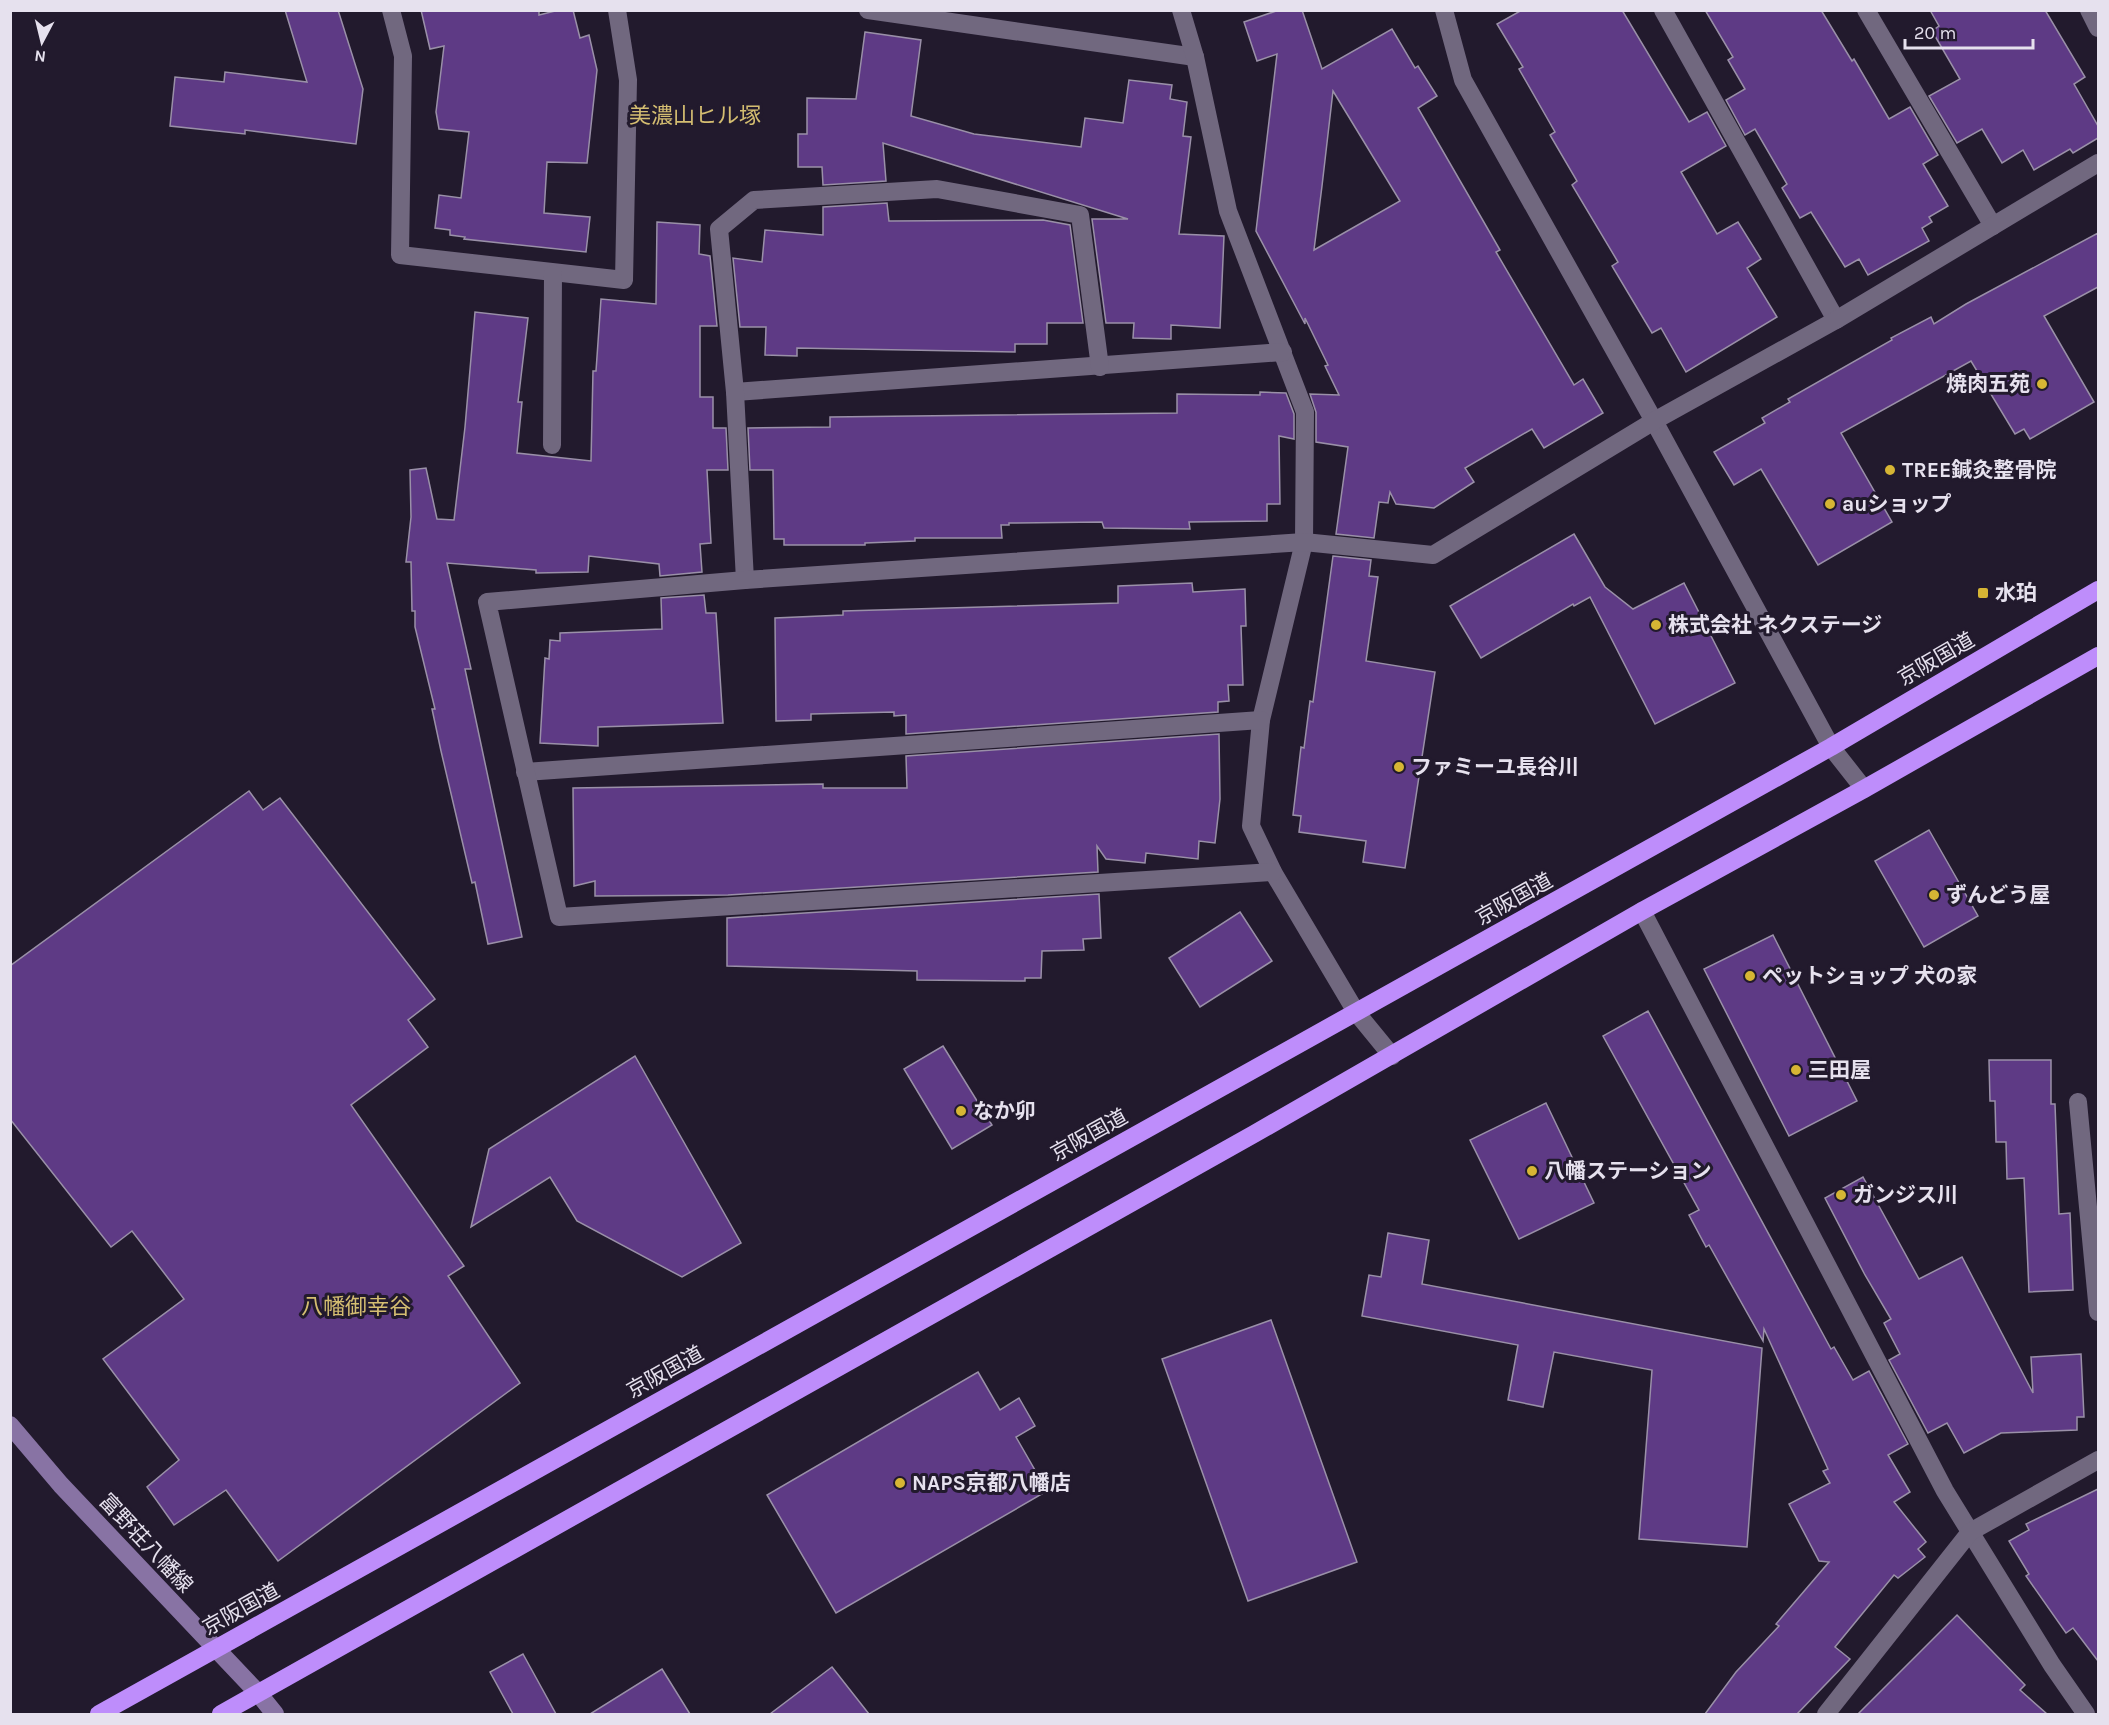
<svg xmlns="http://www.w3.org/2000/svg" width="2109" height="1725" font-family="Karla,'Noto Sans JP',sans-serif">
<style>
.building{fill:#5e3a85;stroke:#9a90a8;stroke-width:1.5;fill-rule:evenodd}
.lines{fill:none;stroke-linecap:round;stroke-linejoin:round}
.street{stroke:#71687f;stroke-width:18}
.secondary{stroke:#8873a4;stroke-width:18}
.highway{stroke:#be8dfb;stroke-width:18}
.poi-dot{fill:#d6b534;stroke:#221a2d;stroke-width:2}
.labels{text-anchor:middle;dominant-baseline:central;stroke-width:6;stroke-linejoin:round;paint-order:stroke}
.poi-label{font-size:21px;font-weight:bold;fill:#e6e1ee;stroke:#221a2d;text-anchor:start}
.street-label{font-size:21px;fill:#e6e1ee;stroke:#221a2d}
.neighbourhood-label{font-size:22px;fill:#d4bd71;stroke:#221a2d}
</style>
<rect width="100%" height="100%" fill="#221a2d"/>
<!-- building -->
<g class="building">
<polygon points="285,10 338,10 363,89 356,144 245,130 245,134 170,126 175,77 224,82 225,72 307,82"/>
<polygon points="421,10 539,10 539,15 559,10 573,10 580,38 589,35 597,70 587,163 547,162 544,213 590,217 586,252 464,239 465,237 450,235 450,230 435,228 439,195 461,198 469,132 439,129 436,112 444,46 430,49"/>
<path d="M 1279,10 L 1302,10 L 1322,69 L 1392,29 L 1415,68 L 1418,66 L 1437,96 L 1418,108 L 1500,250 L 1496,252 L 1574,385 L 1583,379 L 1603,413 L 1544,448 L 1532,429 L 1465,468 L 1474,482 L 1434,508 L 1396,504 L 1390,492 L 1388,503 L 1379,502 L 1374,538 L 1336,534 L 1348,447 L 1316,442 L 1316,412 L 1310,394 L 1339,395 L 1325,366 L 1328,365 L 1305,318 L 1305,324 L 1256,231 L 1277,54 L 1257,61 L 1244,22 ZM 1333,91 L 1400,201 L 1314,250 L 1322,186 Z"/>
<polygon points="1522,10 1622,10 1689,122 1707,112 1726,146 1681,172 1717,234 1738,222 1761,259 1747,268 1777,317 1686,372 1661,328 1652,333 1612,266 1618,262 1572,185 1577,181 1550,135 1555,132 1519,69 1523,67 1497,24"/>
<polygon points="1705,10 1821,10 1852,61 1854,59 1889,119 1910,107 1938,155 1923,164 1948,206 1929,217 1932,222 1922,228 1929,241 1868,275 1859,259 1845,267 1811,212 1800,218 1782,188 1787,184 1755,129 1745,135 1726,100 1745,89 1728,60 1733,57"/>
<polygon points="1930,10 2045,10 2085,77 2074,84 2098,126 2098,138 2073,153 2070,149 2034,170 2023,150 2002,163 1982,129 1957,143 1929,96 1960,79 1932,31 1939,26"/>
<polygon points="865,32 921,40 911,116 974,134 1081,147 1085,118 1123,123 1129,80 1172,85 1170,99 1187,102 1183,136 1191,137 1179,234 1224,236 1220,328 1171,325 1171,339 1133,338 1134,323 1106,323 1092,219 1128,219 883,143 886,181 823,185 822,167 798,167 798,134 807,134 807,98 856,99"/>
<polygon points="887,203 889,221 1043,220 1070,225 1083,323 1047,323 1047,344 1015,344 1015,352 797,348 797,356 765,355 766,327 740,327 733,258 762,262 765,230 823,235 823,207"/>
<polygon points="657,222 700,225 699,254 710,256 717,326 700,326 700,397 713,397 713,428 726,428 728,470 707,470 711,543 700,544 702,572 660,576 659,564 589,556 588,572 536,573 536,570 447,563 471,669 465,669 522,937 488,944 475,882 472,883 441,751 432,709 435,709 415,627 415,611 412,611 411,562 406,562 411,517 410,470 426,468 437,519 454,520 465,427 475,312 528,318 518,402 522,402 517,453 591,461 593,371 596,371 601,299 656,304"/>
<polygon points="2098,233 2098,287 2044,316 2094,402 2030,439 2024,429 2015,434 1971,361 1841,433 1892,522 1818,565 1761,469 1734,485 1714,452 1765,423 1762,418 1790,402 1788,399 1892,340 1891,338 1931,317 1934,324 1966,304"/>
<polygon points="1260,392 1286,393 1294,414 1294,439 1279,436 1280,504 1267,504 1267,521 1189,522 1190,529 1104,528 1102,522 1009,523 1009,525 1001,525 1002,538 915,538 915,541 865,543 865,545 784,545 784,539 774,539 773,470 750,470 748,428 830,427 830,417 1177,413 1177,394 1260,395"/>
<polygon points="1574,534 1605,587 1633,609 1684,583 1735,683 1655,724 1590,597 1574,606 1573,604 1481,658 1450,606"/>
<polygon points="1333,556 1371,560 1369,576 1378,577 1366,661 1435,672 1405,868 1363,862 1366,841 1299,832 1301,816 1293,815 1301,747 1304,748 1310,701 1313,702"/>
<polygon points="1192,583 1193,592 1245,589 1246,626 1241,626 1243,685 1228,685 1229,701 1218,702 1218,712 906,734 906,715 894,716 894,712 811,714 811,720 776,721 775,618 843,615 843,611 1118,603 1118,586"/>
<polygon points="704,595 706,613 716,613 723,723 598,727 598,746 540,743 545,658 549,659 550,640 560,641 560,633 662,629 661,598"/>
<polygon points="1219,734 1220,799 1215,843 1199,841 1198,859 1146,853 1145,863 1106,859 1097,846 1098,872 728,895 595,896 595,881 574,886 573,788 823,784 823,788 907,788 906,756"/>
<polygon points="249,791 263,810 280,798 435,999 408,1020 428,1047 351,1105 464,1266 448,1276 520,1383 278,1561 226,1490 174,1525 147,1487 179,1460 103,1359 184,1299 132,1231 111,1247 10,1119 10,966"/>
<polygon points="1929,830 1978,916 1924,947 1875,861"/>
<polygon points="1099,894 1101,938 1083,939 1084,950 1042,951 1041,978 1025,978 1025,981 917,980 917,971 727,966 727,918"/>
<polygon points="1240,912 1272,961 1200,1007 1169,958"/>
<polygon points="1773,935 1857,1101 1789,1136 1704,969"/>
<polygon points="1648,1011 1831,1349 1834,1347 1853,1380 1869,1371 1908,1444 1888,1455 1910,1492 1894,1502 1926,1542 1918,1549 1925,1557 1898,1578 1894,1575 1835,1647 1850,1659 1797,1714 1705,1714 1736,1672 1779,1626 1776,1624 1829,1562 1819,1561 1789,1504 1830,1483 1823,1471 1828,1469 1764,1329 1763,1341 1709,1245 1706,1247 1689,1215 1699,1210 1603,1036"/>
<polygon points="943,1046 992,1125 952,1149 904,1069"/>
<polygon points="635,1056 741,1243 682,1277 577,1221 550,1177 471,1227 489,1149"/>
<polygon points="1989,1060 2051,1060 2051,1104 2055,1104 2059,1214 2070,1213 2073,1290 2029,1292 2024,1178 2007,1179 2006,1142 1996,1142 1995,1101 1990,1101"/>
<polygon points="1546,1103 1594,1203 1519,1239 1470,1140"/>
<polygon points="1863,1177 1919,1279 1962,1257 2033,1393 2031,1357 2081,1354 2084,1417 2077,1417 2077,1430 2001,1433 1964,1453 1947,1423 1928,1433 1889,1360 1900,1354 1884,1323 1891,1319 1865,1275 1825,1198"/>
<polygon points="1388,1233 1429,1240 1422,1284 1762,1348 1747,1547 1639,1539 1652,1370 1554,1352 1543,1407 1508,1400 1518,1345 1362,1316 1369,1275 1381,1277"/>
<polygon points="1271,1320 1357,1562 1248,1601 1162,1359"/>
<polygon points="978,1372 1000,1410 1019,1398 1035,1426 1016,1437 1047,1491 836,1613 767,1495"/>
<polygon points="2098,1489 2098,1661 2073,1628 2066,1633 2026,1576 2029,1574 2009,1541 2029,1530 2026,1524"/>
<polygon points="1957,1615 2025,1685 2020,1690 2047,1714 1858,1714"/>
<polygon points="523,1654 556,1714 513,1714 490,1672"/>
<polygon points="832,1667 869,1714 770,1714"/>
<polygon points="662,1669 690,1714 590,1714"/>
</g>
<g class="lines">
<!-- street -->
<g class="street">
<polyline points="391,10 403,56 400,255 624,280 628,80 617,10"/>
<polyline points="868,10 1195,57"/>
<polyline points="1181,10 1195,57 1228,211 1305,412 1304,542 1261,720 1251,826 1273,872 1356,1012 1392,1056"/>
<polyline points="1444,10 1463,80 1654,421 1831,747 1864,789"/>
<polyline points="1663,10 1836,320"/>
<polyline points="1866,10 1993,226"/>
<polyline points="2089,10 2098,28"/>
<polyline points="735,392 1283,352"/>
<polyline points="552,445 553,274"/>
<polyline points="745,580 735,392 719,229 754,200 937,189 1080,215 1100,367"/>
<polyline points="525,772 1261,720"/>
<polyline points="1273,872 559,917 487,602 745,580 1304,542 1433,555 1654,421 1836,320 2098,163"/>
<polyline points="1642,911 1945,1491 2052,1665 2086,1714"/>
<polyline points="2078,1102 2098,1312"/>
<polyline points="1826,1714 1970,1532 2098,1460"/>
</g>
<!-- secondary -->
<polyline class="secondary" points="10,1425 61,1485 258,1693 275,1714"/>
<!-- highway -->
<g class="highway">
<polyline points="99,1714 1831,747 2098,590"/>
<polyline points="221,1714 1254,1134 1642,911 1864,789 2098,656"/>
</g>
</g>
<!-- markers -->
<g class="poi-dot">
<circle cx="2042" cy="384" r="6"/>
<circle cx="1890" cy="470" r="6"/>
<circle cx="1830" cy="504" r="6"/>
<rect x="1977" y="587" width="12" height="12" rx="3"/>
<circle cx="1656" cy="625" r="6"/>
<circle cx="1399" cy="767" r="6"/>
<circle cx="1934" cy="895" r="6"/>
<circle cx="1750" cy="976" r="6"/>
<circle cx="1796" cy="1070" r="6"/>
<circle cx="961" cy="1111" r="6"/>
<circle cx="1532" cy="1171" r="6"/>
<circle cx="1841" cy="1195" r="6"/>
<circle cx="900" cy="1483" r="6"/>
</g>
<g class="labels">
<!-- poi labels -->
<g class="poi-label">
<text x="2030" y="384" text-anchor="end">焼肉五苑</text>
<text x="1902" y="470">TREE鍼灸整骨院</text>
<text x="1842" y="504">auショップ</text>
<text x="1995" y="593">水珀</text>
<text x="1668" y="625">株式会社 ネクステージ</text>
<text x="1411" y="767">ファミーユ長谷川</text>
<text x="1946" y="895">ずんどう屋</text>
<text x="1762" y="976">ペットショップ 犬の家</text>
<text x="1808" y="1070">三田屋</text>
<text x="973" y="1111">なか卯</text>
<text x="1544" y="1171">八幡ステーション</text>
<text x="1853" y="1195">ガンジス川</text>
<text x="912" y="1483">NAPS京都八幡店</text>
</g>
<!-- street labels -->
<g class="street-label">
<text transform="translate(1936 659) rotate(-30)">京阪国道</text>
<text transform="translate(1514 899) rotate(-29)">京阪国道</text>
<text transform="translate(1089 1135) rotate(-29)">京阪国道</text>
<text transform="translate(665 1372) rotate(-29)">京阪国道</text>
<text transform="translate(146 1543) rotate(47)">富野荘八幡線</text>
<text transform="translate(241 1609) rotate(-29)">京阪国道</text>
</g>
<!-- neighbourhood labels -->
<g class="neighbourhood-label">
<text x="695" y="116">美濃山ヒル塚</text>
<text x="356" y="1307">八幡御幸谷</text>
</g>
</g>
<!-- border -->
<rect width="2109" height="1725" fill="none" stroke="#e6e1ee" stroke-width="24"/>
<!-- north arrow -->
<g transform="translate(42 42) rotate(187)" stroke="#221a2d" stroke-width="4.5" paint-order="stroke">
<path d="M0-4.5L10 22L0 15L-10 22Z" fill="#e6e1ee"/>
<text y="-9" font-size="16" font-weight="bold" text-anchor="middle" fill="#e6e1ee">N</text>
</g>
<!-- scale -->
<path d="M1905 39v9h128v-9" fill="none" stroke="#e6e1ee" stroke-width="3"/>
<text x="1914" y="39" font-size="18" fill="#e6e1ee" stroke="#221a2d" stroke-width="4.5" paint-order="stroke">20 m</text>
</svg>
